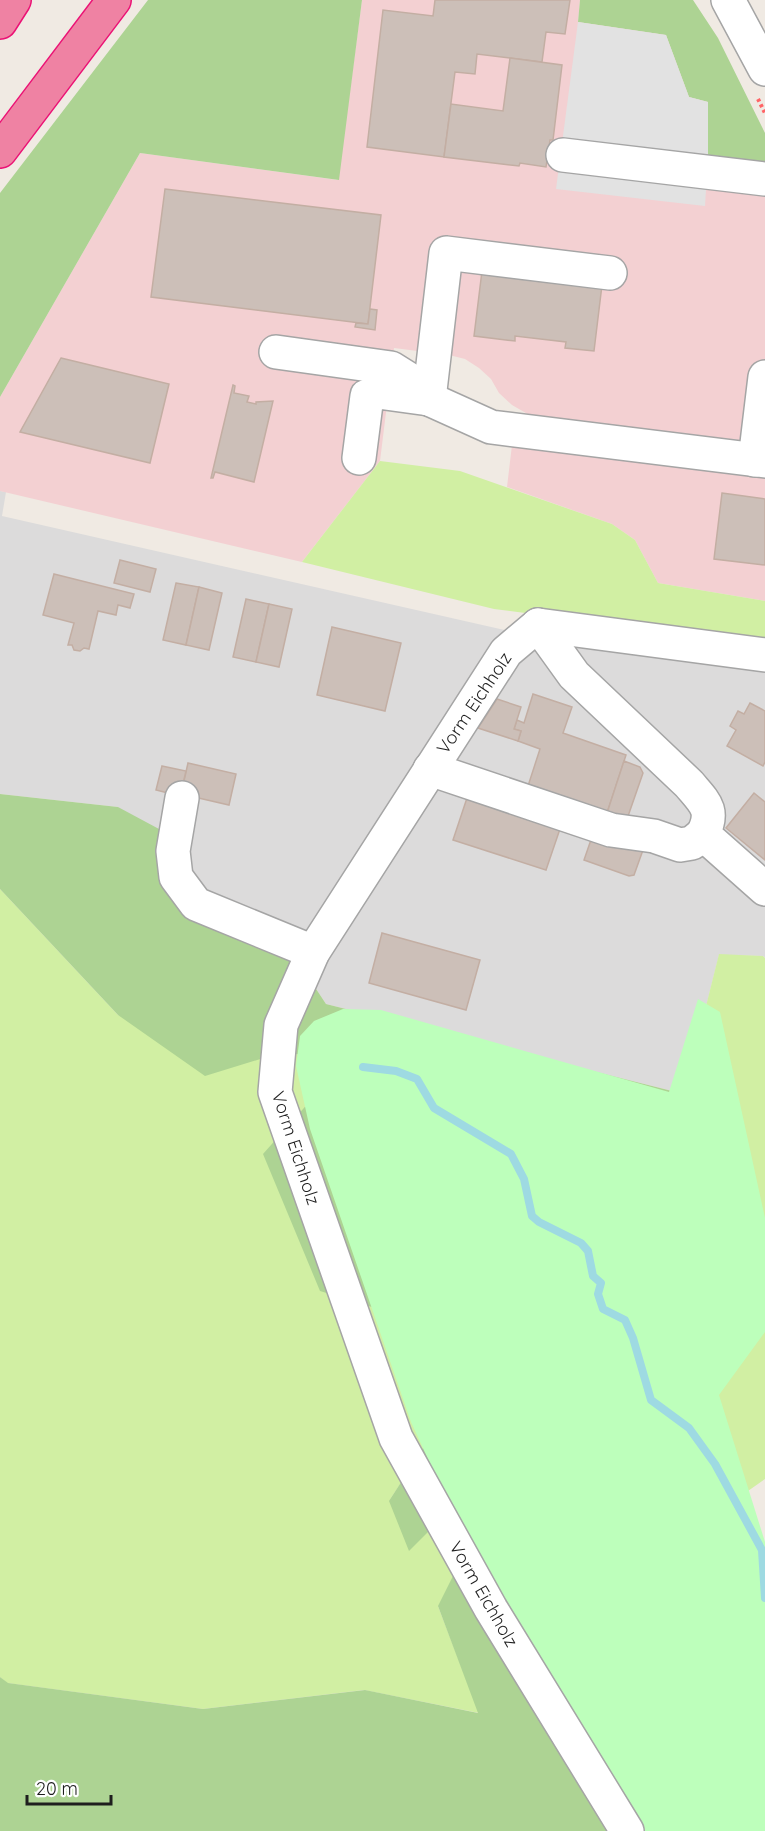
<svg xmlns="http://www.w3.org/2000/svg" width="765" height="1831" font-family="Quicksand,sans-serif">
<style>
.residential{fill:#dcdbdb}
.commercial{fill:#f3d0d2}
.grass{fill:#d1efa3}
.forest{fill:#add393}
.park{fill:#bdffbb}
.parking{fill:#e2e2e2}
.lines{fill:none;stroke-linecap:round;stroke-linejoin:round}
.stream{stroke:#9edae2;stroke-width:8}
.building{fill:#ccbfb8;stroke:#c3aea3;stroke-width:1.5}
.minor-casing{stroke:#a5a5a5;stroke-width:36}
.highway-casing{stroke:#eb1275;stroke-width:36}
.path{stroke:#ff6466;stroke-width:4;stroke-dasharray:3 3;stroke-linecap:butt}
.minor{stroke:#fff;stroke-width:33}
.highway{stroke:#ef82a3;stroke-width:33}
.labels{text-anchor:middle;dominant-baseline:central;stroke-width:5;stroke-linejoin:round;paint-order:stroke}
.street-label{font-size:18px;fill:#1e1e1e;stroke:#fff}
</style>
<rect width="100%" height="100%" fill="#f0eae3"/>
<!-- residential -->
<polygon class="residential" points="0,491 6,492 2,516 588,649 765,672 765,958 763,956 719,955 684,1094 326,1004 295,957 176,904 118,807 0,794"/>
<!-- commercial -->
<g class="commercial">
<polygon points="362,0 580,0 578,22 666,35 689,97 708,102 765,163 765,443 531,416 512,405 499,393 491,379 479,368 465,359 449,355 394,348 380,461 302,562 0,491 0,397 140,153 338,180"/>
<polygon points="512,445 765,476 765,601 658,583 635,540 612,524 507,487"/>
</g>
<!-- grass -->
<g class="grass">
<polygon points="380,461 460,471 612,524 635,540 658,583 765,601 765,642 717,638 494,609 302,562"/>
<polygon points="0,889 118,1015 270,1056 300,1054 375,1308 426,1445 389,1501 684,1094 719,954 763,956 765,958 765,1479 718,1512 765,1831 623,1831 438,1606 479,1713 364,1690 203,1709 7,1683 0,1677"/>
</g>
<!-- forest -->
<g class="forest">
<polygon points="148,0 362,0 339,180 140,153 0,397 0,193"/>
<polygon points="580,0 693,0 718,38 765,133 765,163 708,157 708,102 689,97 666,35 578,22"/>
<polygon points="0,794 118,807 159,829 176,904 295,957 326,1004 684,1094 462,1498 409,1551 389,1501 425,1445 375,1308 320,1291 263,1154 311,1100 300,1054 270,1056 205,1076 118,1015 0,889"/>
<polygon points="460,1562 623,1831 0,1831 0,1677 8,1683 203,1709 365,1690 478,1713 438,1606"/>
</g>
<!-- park -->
<polygon class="park" points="698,999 720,1012 765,1218 765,1332 719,1395 765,1542 765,1831 645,1831 460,1529 411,1422 310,1129 296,1066 300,1036 314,1021 343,1009 381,1010 669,1092"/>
<!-- parking -->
<polygon class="parking" points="578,22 666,35 689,97 708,102 708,157 705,206 556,189"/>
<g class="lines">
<!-- stream -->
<polyline class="stream" points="363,1067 396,1071 417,1079 434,1108 511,1154 524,1179 532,1216 539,1222 581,1243 588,1251 593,1276 601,1283 598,1294 603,1309 625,1320 633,1338 651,1400 689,1428 715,1464 762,1550 765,1598"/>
</g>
<!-- building -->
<g class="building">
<polygon points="435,0 570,0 565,34 546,32 542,62 477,54 475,74 455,72 444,157 367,147 383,10 433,16"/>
<polygon points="510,58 562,65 553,140 550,140 546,167 520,163 519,166 444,157 451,104 503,111"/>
<polygon points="165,189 381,215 368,324 151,297"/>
<polygon points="482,271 602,285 594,351 565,348 566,342 515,336 515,341 474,336"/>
<polygon points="370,309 377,310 375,330 355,327 356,323 368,324"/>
<polygon points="61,358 169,384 150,463 20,432"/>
<polygon points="233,385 235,386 234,393 249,396 247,402 256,404 256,402 273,401 254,482 215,472 213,478 211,478"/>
<polygon points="722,493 765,499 765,565 714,559"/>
<polygon points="120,560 156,569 150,592 114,583"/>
<polygon points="54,574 134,594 130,608 118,605 116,615 98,611 89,649 84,648 80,651 74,650 72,645 68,645 74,623 43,615"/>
<polygon points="176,583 199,587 186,645 163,640"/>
<polygon points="199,587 222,593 209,650 186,645"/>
<polygon points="246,599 269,604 256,662 233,657"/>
<polygon points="269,604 292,609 279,667 256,662"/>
<polygon points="332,627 401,643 385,711 317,695"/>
<polygon points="533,694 572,707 563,733 626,755 607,813 528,786 540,749 518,741 521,731 514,729 517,720 524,723"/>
<polygon points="497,699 521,707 514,729 521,731 518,741 478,728"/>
<polygon points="750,703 765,711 765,762 763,766 727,746 736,730 730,726 738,711 744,714"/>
<polygon points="624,761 640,767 643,773 627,819 607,813"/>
<polygon points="188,763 236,774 229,805 181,794"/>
<polygon points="162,766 186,771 180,796 156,790"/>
<polygon points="469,792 562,823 546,870 453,840"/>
<polygon points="754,793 765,802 765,860 726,828"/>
<polygon points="593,834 643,850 634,875 629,876 584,860"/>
<polygon points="382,933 480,960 466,1010 369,983"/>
</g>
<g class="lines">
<defs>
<g id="minor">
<polyline points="728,0 765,69"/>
<polyline points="563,155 765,179"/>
<polyline points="276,352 391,368 407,378 429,399"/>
<polyline points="429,399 446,253 610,273"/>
<polyline points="359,458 367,396 378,392 429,399 491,427 765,461"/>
<polyline points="755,460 765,377"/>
<path d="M 538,625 L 574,675 L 689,784 C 705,803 715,810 703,834 L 765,889"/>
<polyline points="430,769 611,830 654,836 680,845 692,843 703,834"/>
<polyline points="182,798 173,851 176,877 196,904 313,952"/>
<polyline points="627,1831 491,1609 396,1438 275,1092 281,1025 313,952 506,652 538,625 765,655"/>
</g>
<g id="highway">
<polyline points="0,22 14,0"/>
<polyline points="0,151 114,0"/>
</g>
</defs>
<!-- minor casing -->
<use href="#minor" class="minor-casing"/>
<!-- highway casing -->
<use href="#highway" class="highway-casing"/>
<!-- path -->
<polyline class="path" points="758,99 765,113"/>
<!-- minor -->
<use href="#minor" class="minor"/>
<!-- highway -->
<use href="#highway" class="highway"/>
</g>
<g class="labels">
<!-- street labels -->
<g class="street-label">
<text transform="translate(474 703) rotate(-56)">Vorm Eichholz</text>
<text transform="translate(296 1148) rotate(72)">Vorm Eichholz</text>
<text transform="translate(484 1594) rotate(60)">Vorm Eichholz</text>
</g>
</g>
<!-- scale -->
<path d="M27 1795v9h84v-9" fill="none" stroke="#1e1e1e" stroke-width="3"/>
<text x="36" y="1795" font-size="18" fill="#1e1e1e" stroke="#ffffff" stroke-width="4.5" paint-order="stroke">20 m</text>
</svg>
